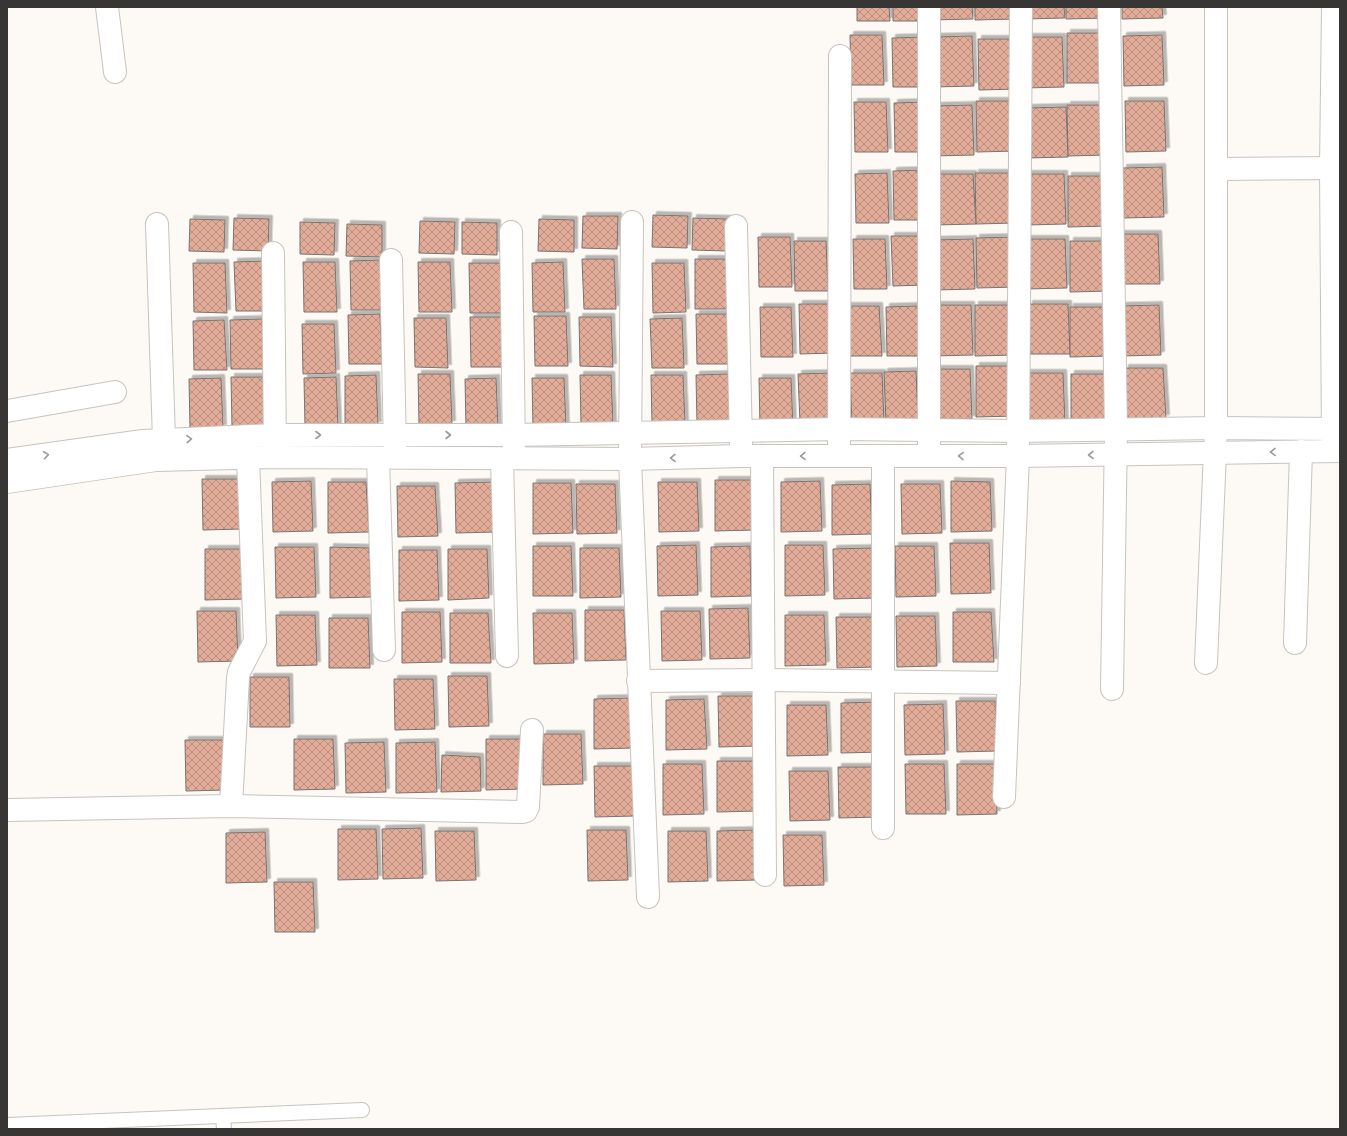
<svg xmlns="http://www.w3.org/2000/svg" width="1347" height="1136" font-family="'PT Sans',sans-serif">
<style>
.building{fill:url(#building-cross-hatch);stroke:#797371;filter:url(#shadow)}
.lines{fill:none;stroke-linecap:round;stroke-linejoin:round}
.service-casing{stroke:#c7c4bf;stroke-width:16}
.minor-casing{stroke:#c7c4bf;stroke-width:24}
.service{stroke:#fff;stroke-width:14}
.minor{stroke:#fff;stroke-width:22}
.oneway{stroke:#9b9a9a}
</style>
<defs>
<pattern id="building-cross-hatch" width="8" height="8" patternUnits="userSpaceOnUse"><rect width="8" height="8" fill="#e2ac98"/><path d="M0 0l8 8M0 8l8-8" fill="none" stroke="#b88d7d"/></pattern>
<filter id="shadow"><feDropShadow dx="3.5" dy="-3.5" stdDeviation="0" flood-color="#0004"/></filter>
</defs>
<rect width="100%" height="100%" fill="#fdf9f4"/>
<!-- building -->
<g class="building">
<polygon points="857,7 889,7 890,21 857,21"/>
<polygon points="893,7 925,7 926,21 893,21"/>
<polygon points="932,7 972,7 973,19 932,20"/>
<polygon points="975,7 1015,7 1016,19 975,20"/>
<polygon points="1025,7 1064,7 1065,18 1025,19"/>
<polygon points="1066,7 1106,7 1106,18 1066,19"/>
<polygon points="1122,7 1162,7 1163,18 1122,19"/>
<polygon points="1067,33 1105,33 1108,83 1067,83"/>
<polygon points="850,35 882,35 884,85 851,85"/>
<polygon points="1162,35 1164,85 1124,86 1123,36"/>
<polygon points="972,36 974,86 934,87 934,37"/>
<polygon points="924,37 926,87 893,87 892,38"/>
<polygon points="1023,37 1062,37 1064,87 1024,88"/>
<polygon points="978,39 1017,39 1019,89 979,90"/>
<polygon points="976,101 1015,101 1017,151 977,152"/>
<polygon points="1125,101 1164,101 1166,151 1126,152"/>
<polygon points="854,102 886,102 888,152 855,152"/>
<polygon points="925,102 927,152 895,152 894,103"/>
<polygon points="972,105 974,155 934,156 933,106"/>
<polygon points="1067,105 1106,105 1108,155 1068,156"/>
<polygon points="1066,107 1068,157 1027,158 1027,108"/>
<polygon points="1162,167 1164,217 1124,218 1123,168"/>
<polygon points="925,170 927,220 894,220 893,171"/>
<polygon points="887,173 889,223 856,223 855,174"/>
<polygon points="975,173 1014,173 1016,223 976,224"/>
<polygon points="935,174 973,174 976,224 935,225"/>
<polygon points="1025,174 1064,174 1066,224 1026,225"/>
<polygon points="1068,176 1107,176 1109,226 1068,227"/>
<polygon points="653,215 688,216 687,248 652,247"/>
<polygon points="583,216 618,216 617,249 582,248"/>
<polygon points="234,218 269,219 268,251 233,250"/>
<polygon points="693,218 728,219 727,251 692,250"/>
<polygon points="190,219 225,220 224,252 189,251"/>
<polygon points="539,219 574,220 574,252 538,251"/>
<polygon points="420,221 455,222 454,254 419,253"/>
<polygon points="300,222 335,223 334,255 300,254"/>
<polygon points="462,222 497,223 497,255 462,254"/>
<polygon points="347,224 382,225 382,257 346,256"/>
<polygon points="1119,234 1158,234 1160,284 1119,284"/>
<polygon points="891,236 923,236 925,285 893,286"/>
<polygon points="758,237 790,237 792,287 759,287"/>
<polygon points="1015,237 1017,287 977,288 976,238"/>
<polygon points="853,239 885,239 887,289 854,289"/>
<polygon points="973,239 975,289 935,290 934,240"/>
<polygon points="1026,239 1065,239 1067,288 1026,289"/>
<polygon points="794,241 826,241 828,291 795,291"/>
<polygon points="1070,241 1109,241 1111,291 1070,292"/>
<polygon points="582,259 614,259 616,309 584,309"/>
<polygon points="695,259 726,259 728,309 695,309"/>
<polygon points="381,260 383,310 351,310 350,261"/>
<polygon points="266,261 268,311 236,311 234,262"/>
<polygon points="303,262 335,262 337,312 304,312"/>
<polygon points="418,262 450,262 452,312 419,312"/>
<polygon points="563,262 565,312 533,312 532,263"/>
<polygon points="193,263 225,263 227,313 194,312"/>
<polygon points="469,263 500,263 502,313 470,313"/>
<polygon points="652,263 684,263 686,312 653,313"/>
<polygon points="799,304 831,304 833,353 800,354"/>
<polygon points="1029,304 1068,304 1070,354 1030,354"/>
<polygon points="933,305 971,305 973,355 933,356"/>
<polygon points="975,305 1014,305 1016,355 975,356"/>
<polygon points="1159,305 1161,355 1121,356 1120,306"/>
<polygon points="847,306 879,306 882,356 849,356"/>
<polygon points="918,306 920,356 887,356 886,307"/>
<polygon points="760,307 791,307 793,357 761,357"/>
<polygon points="1070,307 1109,307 1111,356 1070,357"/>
<polygon points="380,314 382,364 349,364 348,315"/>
<polygon points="696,314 727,314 729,364 697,364"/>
<polygon points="534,316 566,316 568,366 535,366"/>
<polygon points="470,317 502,317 504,367 471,367"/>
<polygon points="579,317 611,317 613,367 580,366"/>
<polygon points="414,318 446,318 448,368 415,367"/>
<polygon points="682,318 684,368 652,368 650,319"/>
<polygon points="262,319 264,369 231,369 230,320"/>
<polygon points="224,320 227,370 194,370 193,321"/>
<polygon points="302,324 334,324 336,373 303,374"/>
<polygon points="976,366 1014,366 1016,416 976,417"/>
<polygon points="1125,368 1163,368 1166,418 1125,419"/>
<polygon points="931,369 970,369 972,419 932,419"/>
<polygon points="916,371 918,421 886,421 884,372"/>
<polygon points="831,373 833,423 800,423 798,374"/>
<polygon points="850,373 882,373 884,423 852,423"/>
<polygon points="1024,373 1063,373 1065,423 1025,424"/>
<polygon points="418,374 450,374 452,424 419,424"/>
<polygon points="728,374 730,424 697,424 696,375"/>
<polygon points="1071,374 1109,374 1111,424 1071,425"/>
<polygon points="376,375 378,425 345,425 345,376"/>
<polygon points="580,375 611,375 613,425 581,425"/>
<polygon points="651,375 683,375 685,424 652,424"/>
<polygon points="231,377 263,377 265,427 232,427"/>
<polygon points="336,377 338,427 305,427 304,378"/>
<polygon points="221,378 223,428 190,428 189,379"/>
<polygon points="496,378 498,428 466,428 465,379"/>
<polygon points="532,378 564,378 566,428 533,428"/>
<polygon points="759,378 791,378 793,428 760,428"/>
<polygon points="202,479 241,479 243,529 203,530"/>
<polygon points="715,480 754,480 756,530 715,531"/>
<polygon points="311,481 313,531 273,532 272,482"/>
<polygon points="820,481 822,531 781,532 781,482"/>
<polygon points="951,481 990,482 992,531 951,532"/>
<polygon points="328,482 366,482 369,532 328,533"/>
<polygon points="494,482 496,532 456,533 455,483"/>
<polygon points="658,482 697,482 699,531 659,532"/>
<polygon points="533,483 571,483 573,533 533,534"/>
<polygon points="576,484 615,484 617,533 577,534"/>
<polygon points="870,484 872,534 832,535 832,485"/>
<polygon points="901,484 940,484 942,533 902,534"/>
<polygon points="397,486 435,486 438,536 398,537"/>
<polygon points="950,543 989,543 991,593 951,594"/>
<polygon points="696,545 698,595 658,596 657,546"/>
<polygon points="785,545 823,545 825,595 785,596"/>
<polygon points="533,546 571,546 573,596 533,596"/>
<polygon points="750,546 751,596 711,597 711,547"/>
<polygon points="895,546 934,546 936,596 896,597"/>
<polygon points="275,547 314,547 316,597 276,598"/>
<polygon points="330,547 369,548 371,597 330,598"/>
<polygon points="580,548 619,548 621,597 580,598"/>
<polygon points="872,548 874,598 834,599 833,549"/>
<polygon points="205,549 243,549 246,599 205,600"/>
<polygon points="448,549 487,549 489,598 448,600"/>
<polygon points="399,550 437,550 439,600 399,601"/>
<polygon points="748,608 750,658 710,659 709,609"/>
<polygon points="585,610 624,610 626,660 585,661"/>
<polygon points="197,611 236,611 238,661 198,662"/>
<polygon points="661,611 700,611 702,660 662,661"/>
<polygon points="402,612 440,612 442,662 402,663"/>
<polygon points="953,612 991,612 994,662 953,662"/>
<polygon points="450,613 488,613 491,663 450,663"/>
<polygon points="533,613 572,613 574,663 534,664"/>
<polygon points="276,615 315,615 317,665 277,666"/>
<polygon points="785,615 824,615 826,665 785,666"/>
<polygon points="896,616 935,616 937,666 897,667"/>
<polygon points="836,617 875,617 877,667 837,668"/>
<polygon points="329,618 368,618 370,668 329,668"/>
<polygon points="448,676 487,676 489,726 449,727"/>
<polygon points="250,677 289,677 290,727 250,727"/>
<polygon points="394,679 433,679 435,729 395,730"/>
<polygon points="718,696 757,696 759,746 719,747"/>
<polygon points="633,698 635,748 594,749 594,699"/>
<polygon points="704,699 707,749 666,750 666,700"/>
<polygon points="956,701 995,701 997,751 957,752"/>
<polygon points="880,702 882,752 841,753 841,703"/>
<polygon points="943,704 945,754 905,755 904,705"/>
<polygon points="787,705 826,705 828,755 787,756"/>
<polygon points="543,734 581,734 583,784 543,785"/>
<polygon points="294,739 333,739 335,789 294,790"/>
<polygon points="486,739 524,739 526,789 486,790"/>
<polygon points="185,740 224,740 226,790 186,791"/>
<polygon points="384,742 386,792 346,793 345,743"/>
<polygon points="435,742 437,792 396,793 396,743"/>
<polygon points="442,755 480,757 481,791 441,792"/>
<polygon points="717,761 756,761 758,811 717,812"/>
<polygon points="663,764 702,764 704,814 663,815"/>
<polygon points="905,764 944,764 946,814 906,814"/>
<polygon points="957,764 995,764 997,814 957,815"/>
<polygon points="594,766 633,766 635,816 595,817"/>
<polygon points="838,767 877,767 879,817 839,818"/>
<polygon points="789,771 828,771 830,820 790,821"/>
<polygon points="421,828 423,878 383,879 382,829"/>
<polygon points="338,829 376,829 378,879 338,880"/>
<polygon points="587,830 626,830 628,880 588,881"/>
<polygon points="755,830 757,880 717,881 717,831"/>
<polygon points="435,831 474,831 476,880 436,881"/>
<polygon points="668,831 706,831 708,881 668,882"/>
<polygon points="265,832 267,882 226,883 226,833"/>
<polygon points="783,835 822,835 824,885 784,886"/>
<polygon points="274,882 313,882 315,932 275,932"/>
</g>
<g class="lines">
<defs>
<g id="service">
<polyline points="223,1116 224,1129"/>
<polyline points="7,1125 362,1110"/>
</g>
<g id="minor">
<polyline points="107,7 115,72"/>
<polyline points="929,7 929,444"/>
<polyline points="1109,7 1116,430 1112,689"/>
<polyline points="1216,169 1340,168"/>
<polyline points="632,222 630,459 648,897"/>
<polyline points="157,224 164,440"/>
<polyline points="736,226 741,444"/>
<polyline points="511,232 514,450"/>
<polyline points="273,253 275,450"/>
<polyline points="391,260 395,449"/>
<polyline points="7,411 115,392"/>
<polyline points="1333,443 1331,168 1333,7"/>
<polyline points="839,444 840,56"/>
<polyline points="762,456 765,875"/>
<polyline points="883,456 883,828"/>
<polyline points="378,458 384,650"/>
<polyline points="502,459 507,656"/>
<polyline points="7,460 143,441 275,435 513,435 839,429 1018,431 1216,428 1340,429"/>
<polyline points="7,482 156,460 276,457 630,459 741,456 1018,456 1340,451"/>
<polyline points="1295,643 1301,451"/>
<polyline points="1206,663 1216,428 1216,7"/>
<polyline points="638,681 764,680 1009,683"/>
<polyline points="1004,797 1018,456 1021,7"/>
<polyline points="231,806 238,678 239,672 255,641 248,458"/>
<polyline points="7,810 231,806 522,812 526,811 528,807 532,730"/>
</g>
</defs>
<!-- service casing -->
<use href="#service" class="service-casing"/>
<!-- minor casing -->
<use href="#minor" class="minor-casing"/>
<!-- service -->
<use href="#service" class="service"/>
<!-- minor -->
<use href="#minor" class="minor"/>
</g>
<!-- one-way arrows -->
<defs><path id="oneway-chevron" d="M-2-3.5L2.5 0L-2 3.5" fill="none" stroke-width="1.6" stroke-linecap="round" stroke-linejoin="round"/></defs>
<g class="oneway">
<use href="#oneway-chevron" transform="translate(318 435)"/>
<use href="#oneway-chevron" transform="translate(448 435)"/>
<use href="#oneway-chevron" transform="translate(189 439) rotate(-3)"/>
<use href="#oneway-chevron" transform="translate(1273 452) rotate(179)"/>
<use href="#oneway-chevron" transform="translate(46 455) rotate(-8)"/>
<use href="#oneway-chevron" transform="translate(1091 455) rotate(179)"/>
<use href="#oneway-chevron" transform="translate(803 456) rotate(179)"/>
<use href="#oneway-chevron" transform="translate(961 456) rotate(-179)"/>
<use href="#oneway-chevron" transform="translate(673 458) rotate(178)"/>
</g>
<!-- border -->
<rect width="1347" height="1136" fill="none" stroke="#373634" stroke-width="16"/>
</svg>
